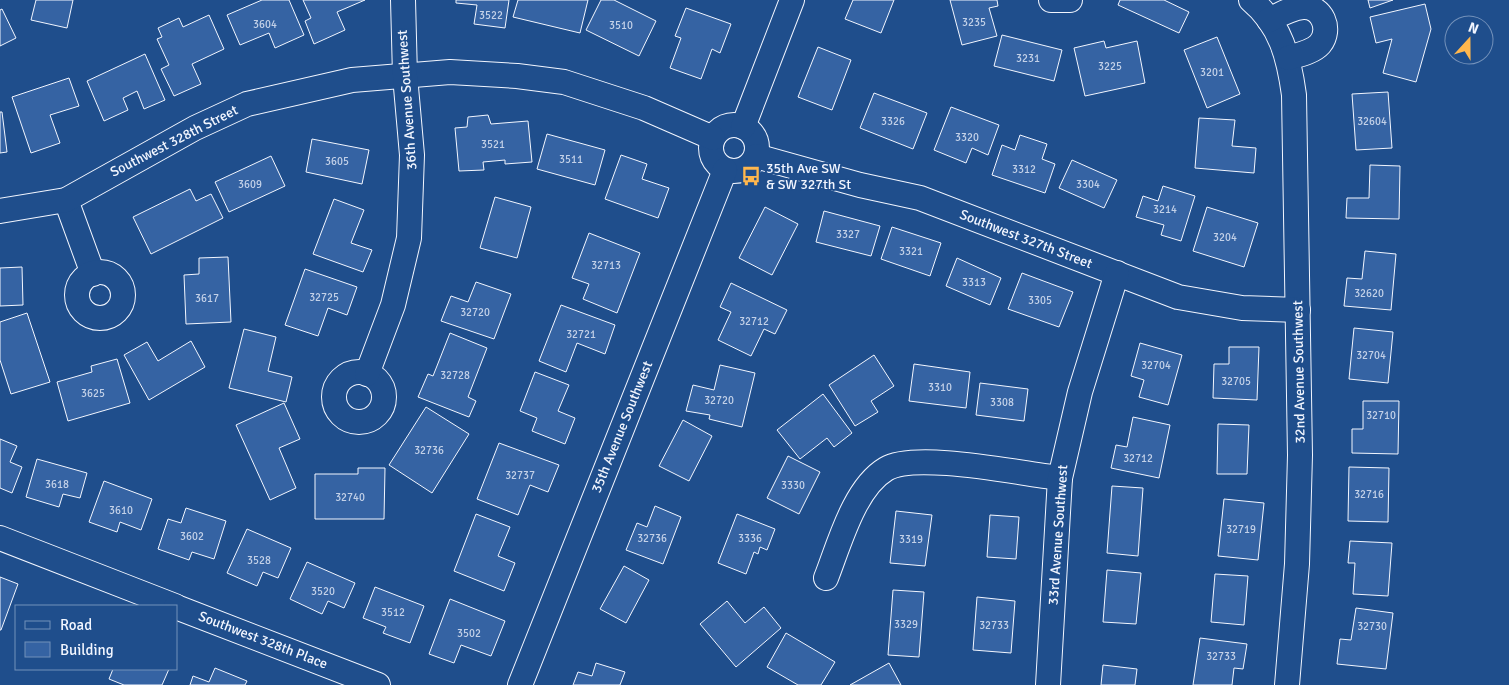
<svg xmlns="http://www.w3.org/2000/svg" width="1509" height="685" font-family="Signika,sans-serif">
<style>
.building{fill:#3563a3;stroke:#f2f6ff}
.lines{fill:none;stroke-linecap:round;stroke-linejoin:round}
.minor-casing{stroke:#f2f6ff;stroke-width:26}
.minor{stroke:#1f4e8c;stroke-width:24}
.labels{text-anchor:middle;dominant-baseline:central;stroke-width:4;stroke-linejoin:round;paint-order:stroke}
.number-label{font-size:11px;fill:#c3d1e8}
.street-label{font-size:14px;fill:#f2f6ff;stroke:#1f4e8c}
.poi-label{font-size:14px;fill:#f2f6ff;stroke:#1f4e8c;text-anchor:start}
</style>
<rect width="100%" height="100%" fill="#1f4e8c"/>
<!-- building -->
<g class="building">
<polygon points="36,0 73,0 67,28 31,20"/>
<polygon points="262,0 289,0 304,35 275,48 269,33 240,45 227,15"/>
<polygon points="303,0 365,0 337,12 345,30 314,44 305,21 311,18"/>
<polygon points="456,0 509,0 505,28 474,24 477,5 456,3"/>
<polygon points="518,0 588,0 580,33 513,17"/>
<polygon points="601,0 614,0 656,21 639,56 586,30"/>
<polygon points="853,0 894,0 881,33 845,19"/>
<polygon points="950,0 997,0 998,6 989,8 997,36 962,45"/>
<polygon points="1120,0 1164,0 1189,12 1179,33 1118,5"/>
<polygon points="1368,0 1393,0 1370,8"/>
<polygon points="1425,4 1431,29 1416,82 1383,73 1392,39 1376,43 1370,17"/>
<polygon points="686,8 731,24 720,53 712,49 701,79 670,68 681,38 675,36"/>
<polygon points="2,9 16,38 0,46 0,10"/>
<polygon points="209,15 224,49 192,64 201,84 174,96 161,69 169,65 157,39 162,37 158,28 179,18 183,27"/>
<polygon points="1002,35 1062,50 1054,81 994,66"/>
<polygon points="1217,37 1240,94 1207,108 1184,50"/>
<polygon points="1104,41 1106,48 1137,41 1145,83 1085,96 1074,48"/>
<polygon points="818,47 851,60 832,110 798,97"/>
<polygon points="145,54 165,100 144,109 137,91 123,98 128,110 104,121 87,81"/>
<polygon points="69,78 79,106 50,115 60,143 31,153 12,97"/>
<polygon points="1388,92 1392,148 1356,150 1352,94"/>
<polygon points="874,93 927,113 913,149 860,128"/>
<polygon points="951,107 999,125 988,155 972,148 966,163 934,150"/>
<polygon points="0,112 2,112 7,152 0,153"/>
<polygon points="488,115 491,124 528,121 532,162 505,164 505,160 483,162 484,170 459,171 455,128 467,127 468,117"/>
<polygon points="1199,118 1235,120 1232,146 1256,148 1254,173 1195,168"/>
<polygon points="547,134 605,150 595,185 537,169"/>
<polygon points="1020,135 1047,144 1042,159 1055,164 1045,193 992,175 1002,145 1015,150"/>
<polygon points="312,139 369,150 362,184 306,172"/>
<polygon points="621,155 647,164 642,179 669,188 658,218 605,199"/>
<polygon points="271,156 285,186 229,212 215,182"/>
<polygon points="1072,160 1117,180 1104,208 1059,188"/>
<polygon points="1370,165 1400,166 1399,219 1346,218 1347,198 1369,198"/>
<polygon points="1163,186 1195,196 1181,241 1161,235 1164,225 1136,217 1143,196 1158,201"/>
<polygon points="190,189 196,201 211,194 223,218 151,254 133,217"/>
<polygon points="495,197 531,207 517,258 480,248"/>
<polygon points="334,199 364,210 351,243 372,250 363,272 313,254"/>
<polygon points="765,207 798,224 772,275 739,258"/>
<polygon points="1207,207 1258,223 1244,267 1193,251"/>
<polygon points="824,211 880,226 871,256 816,242"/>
<polygon points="892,227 941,243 930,276 881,259"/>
<polygon points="589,233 640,253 617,313 583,299 589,284 572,278"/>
<polygon points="1365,251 1396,254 1391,310 1344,306 1347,278 1362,279"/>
<polygon points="228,257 231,322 186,324 184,275 199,274 199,258"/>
<polygon points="957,258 1001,278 990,305 946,286"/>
<polygon points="22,267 23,305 0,306 0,268"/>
<polygon points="305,269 357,287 347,315 328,308 318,336 285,325"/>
<polygon points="1022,273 1073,292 1059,327 1008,309"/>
<polygon points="476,282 511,294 494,339 441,321 451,296 468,302"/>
<polygon points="731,283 787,310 775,334 764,329 751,356 718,340 731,312 720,307"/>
<polygon points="561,305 615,325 605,354 577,343 566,372 539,361"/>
<polygon points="27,313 50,382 11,394 0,360 0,322"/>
<polygon points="1354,328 1393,332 1388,383 1349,379"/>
<polygon points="244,329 276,337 268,371 292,377 286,402 229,388"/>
<polygon points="450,333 487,348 468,397 476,401 469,417 418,397 428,374 433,376"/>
<polygon points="191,341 205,367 149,400 124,355 147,342 158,361"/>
<polygon points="1140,343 1182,355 1168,405 1139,397 1144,380 1131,376"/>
<polygon points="1229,347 1259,347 1257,400 1213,398 1214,364 1229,364"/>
<polygon points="874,355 894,386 871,401 878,412 855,426 829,385"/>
<polygon points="117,359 130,403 68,421 57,382 92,372 91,366"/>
<polygon points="914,364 970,372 966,408 909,401"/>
<polygon points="720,365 755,373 742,427 709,419 710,415 686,411 693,385 714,390"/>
<polygon points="535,372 569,385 558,411 575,418 565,444 532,431 537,418 520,411"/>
<polygon points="980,383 1028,389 1024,421 976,415"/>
<polygon points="823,394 852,433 834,447 827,438 800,459 777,430"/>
<polygon points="1363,401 1399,401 1398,454 1352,453 1352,429 1363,429"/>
<polygon points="284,403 300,439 279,448 296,488 270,500 236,425"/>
<polygon points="426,407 469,434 432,493 389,465"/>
<polygon points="1133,417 1170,425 1159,478 1111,468 1116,445 1127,447"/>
<polygon points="683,420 712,436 689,481 659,466"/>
<polygon points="1218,424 1249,425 1247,474 1217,474"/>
<polygon points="0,439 17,446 10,462 22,467 12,493 0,488"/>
<polygon points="499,443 559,465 548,492 530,485 518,515 477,499"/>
<polygon points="788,456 820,472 799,514 767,498"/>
<polygon points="37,459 87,473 80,498 63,494 59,507 26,497"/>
<polygon points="1349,467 1389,468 1388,522 1348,521"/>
<polygon points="358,468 385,468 384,519 315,519 315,474 358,474"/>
<polygon points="104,481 152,499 141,530 120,522 117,532 89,522"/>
<polygon points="1112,486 1143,488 1138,556 1107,553"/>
<polygon points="1224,499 1264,503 1258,560 1218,556"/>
<polygon points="655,506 681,517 663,564 626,550 637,523 647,527"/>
<polygon points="186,508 226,521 214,559 192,552 189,560 158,549 168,519 181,523"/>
<polygon points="896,511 932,515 925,566 890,563"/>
<polygon points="476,514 510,527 498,556 515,563 504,591 454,571"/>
<polygon points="737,514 775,529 767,550 760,547 758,554 754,552 746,574 718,563"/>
<polygon points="990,515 1019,517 1016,559 987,557"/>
<polygon points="247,529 291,548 278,578 263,572 257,586 227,573"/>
<polygon points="1350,541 1392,543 1388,596 1353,594 1355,563 1348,563"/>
<polygon points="307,562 355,583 344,608 328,601 322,614 290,599"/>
<polygon points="624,566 649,580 626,623 600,609"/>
<polygon points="1107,570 1141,573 1136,624 1103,622"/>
<polygon points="1215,574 1248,576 1244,625 1211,622"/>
<polygon points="0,577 18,584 1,630 0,630"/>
<polygon points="375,587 424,606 410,643 383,633 386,627 363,618"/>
<polygon points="893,590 924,592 919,657 888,655"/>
<polygon points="977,597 1015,601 1011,653 973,650"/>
<polygon points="450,599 505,621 491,656 461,645 454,663 429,654"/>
<polygon points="727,601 745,623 764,607 781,628 736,667 700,624"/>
<polygon points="1356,608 1393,613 1386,669 1337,664 1340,639 1351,640"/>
<polygon points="786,633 835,662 821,685 798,685 767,667"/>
<polygon points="1200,638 1247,644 1243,669 1234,668 1232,685 1193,685"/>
<polygon points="596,663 625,672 620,685 573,685 578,672 592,676"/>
<polygon points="889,663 901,685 850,685"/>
<polygon points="1103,665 1137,669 1135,685 1101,685"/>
<polygon points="215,668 247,681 245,685 190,685 193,676 209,682"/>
<polygon points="113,669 169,669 162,685 124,685 109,679"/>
</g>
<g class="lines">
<defs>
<g id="minor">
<polyline points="1051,0 1070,0"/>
<path d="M 1251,0 C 1281,25 1289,58 1294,95 L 1300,455 L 1297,564 L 1287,685"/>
<path d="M 1269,20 C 1279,15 1291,8 1303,7 C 1322,6 1332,29 1320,44 C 1313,52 1298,55 1288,58"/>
<circle cx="734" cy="148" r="23"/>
<polyline points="743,127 792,0"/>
<polyline points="756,156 860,185 920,198 1178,297 1242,308 1298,310"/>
<polyline points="66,200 93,274"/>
<polyline points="0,211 66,200 195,128 247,104 352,80 450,72 517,76 564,82 644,108 713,138"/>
<circle cx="100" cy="295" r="23"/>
<circle cx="359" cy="397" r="25"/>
<polyline points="367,374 393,305 409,238 412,155 405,76 403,0"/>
<polyline points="0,538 175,606"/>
<path d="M 826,578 C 839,545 854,488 886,469 C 915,451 1023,474 1060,478"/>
<polyline points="176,607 378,685"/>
<polyline points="520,685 725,170"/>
<polyline points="1048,685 1060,478 1080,392 1117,273"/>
</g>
</defs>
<!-- minor casing -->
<use href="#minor" class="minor-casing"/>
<!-- minor -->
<use href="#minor" class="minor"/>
</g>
<!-- icons -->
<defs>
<symbol id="bus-bare" viewBox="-9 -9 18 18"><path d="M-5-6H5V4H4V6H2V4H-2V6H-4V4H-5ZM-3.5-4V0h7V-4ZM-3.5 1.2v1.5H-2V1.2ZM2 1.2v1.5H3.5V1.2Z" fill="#ffb74d" stroke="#1f4e8c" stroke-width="2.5" paint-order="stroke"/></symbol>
</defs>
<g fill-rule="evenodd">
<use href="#bus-bare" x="737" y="162" width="28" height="28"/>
</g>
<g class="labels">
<!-- number labels -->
<g class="number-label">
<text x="491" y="15">3522</text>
<text x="974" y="22">3235</text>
<text x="265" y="24">3604</text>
<text x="621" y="25">3510</text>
<text x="1028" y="58">3231</text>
<text x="1110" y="66">3225</text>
<text x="1212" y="72">3201</text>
<text x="893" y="121">3326</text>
<text x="1372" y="121">32604</text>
<text x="967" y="137">3320</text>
<text x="493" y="144">3521</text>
<text x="571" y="159">3511</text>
<text x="337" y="161">3605</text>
<text x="1024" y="169">3312</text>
<text x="250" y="184">3609</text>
<text x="1088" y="184">3304</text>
<text x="1165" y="209">3214</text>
<text x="848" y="234">3327</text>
<text x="1225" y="237">3204</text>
<text x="911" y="251">3321</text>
<text x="606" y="265">32713</text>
<text x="974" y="282">3313</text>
<text x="1369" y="293">32620</text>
<text x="324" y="297">32725</text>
<text x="207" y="298">3617</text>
<text x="1040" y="300">3305</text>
<text x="475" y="312">32720</text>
<text x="754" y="321">32712</text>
<text x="581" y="334">32721</text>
<text x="1371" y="355">32704</text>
<text x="1156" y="365">32704</text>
<text x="455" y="375">32728</text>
<text x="1236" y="381">32705</text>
<text x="940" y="387">3310</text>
<text x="93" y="393">3625</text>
<text x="719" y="400">32720</text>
<text x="1002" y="402">3308</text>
<text x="1381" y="415">32710</text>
<text x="429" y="450">32736</text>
<text x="1138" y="458">32712</text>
<text x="520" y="475">32737</text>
<text x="57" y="484">3618</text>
<text x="793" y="485">3330</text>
<text x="1369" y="494">32716</text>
<text x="350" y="497">32740</text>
<text x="121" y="510">3610</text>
<text x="1241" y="529">32719</text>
<text x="192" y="536">3602</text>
<text x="652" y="538">32736</text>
<text x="750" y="538">3336</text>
<text x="911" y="539">3319</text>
<text x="259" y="560">3528</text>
<text x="323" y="591">3520</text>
<text x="393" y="612">3512</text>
<text x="906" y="624">3329</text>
<text x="994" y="625">32733</text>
<text x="1372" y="626">32730</text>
<text x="469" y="633">3502</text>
<text x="1221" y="656">32733</text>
</g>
<!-- street labels -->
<g class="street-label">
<text transform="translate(407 100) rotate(-94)">36th Avenue Southwest</text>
<text transform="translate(174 141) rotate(-27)">Southwest 328th Street</text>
<text transform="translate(1026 239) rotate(21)">Southwest 327th Street</text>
<text transform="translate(1299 372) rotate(-91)">32nd Avenue Southwest</text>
<text transform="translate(622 427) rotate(-68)">35th Avenue Southwest</text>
<text transform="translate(1058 535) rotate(-86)">33rd Avenue Southwest</text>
<text transform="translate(263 640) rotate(21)">Southwest 328th Place</text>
</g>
<!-- poi labels -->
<g class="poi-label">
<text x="766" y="168">35th Ave SW<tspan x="766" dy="16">&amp; SW 327th St</tspan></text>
</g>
</g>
<!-- legend -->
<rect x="15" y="605" width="162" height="65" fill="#1f4e8c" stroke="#7391ba"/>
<rect x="25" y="621" width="25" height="8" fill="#1f4e8c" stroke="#7391ba"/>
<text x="60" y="630" font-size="15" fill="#f2f6ff">Road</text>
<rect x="25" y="642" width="25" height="15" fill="#3563a3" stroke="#7391ba"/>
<text x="60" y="655" font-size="15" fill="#f2f6ff">Building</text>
<!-- north arrow -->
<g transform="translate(1469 40) rotate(21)"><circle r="24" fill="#1f4e8c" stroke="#7391ba"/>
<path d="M0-4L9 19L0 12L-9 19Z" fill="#ffb74d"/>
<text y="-8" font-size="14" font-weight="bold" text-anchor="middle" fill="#f2f6ff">N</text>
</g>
</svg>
